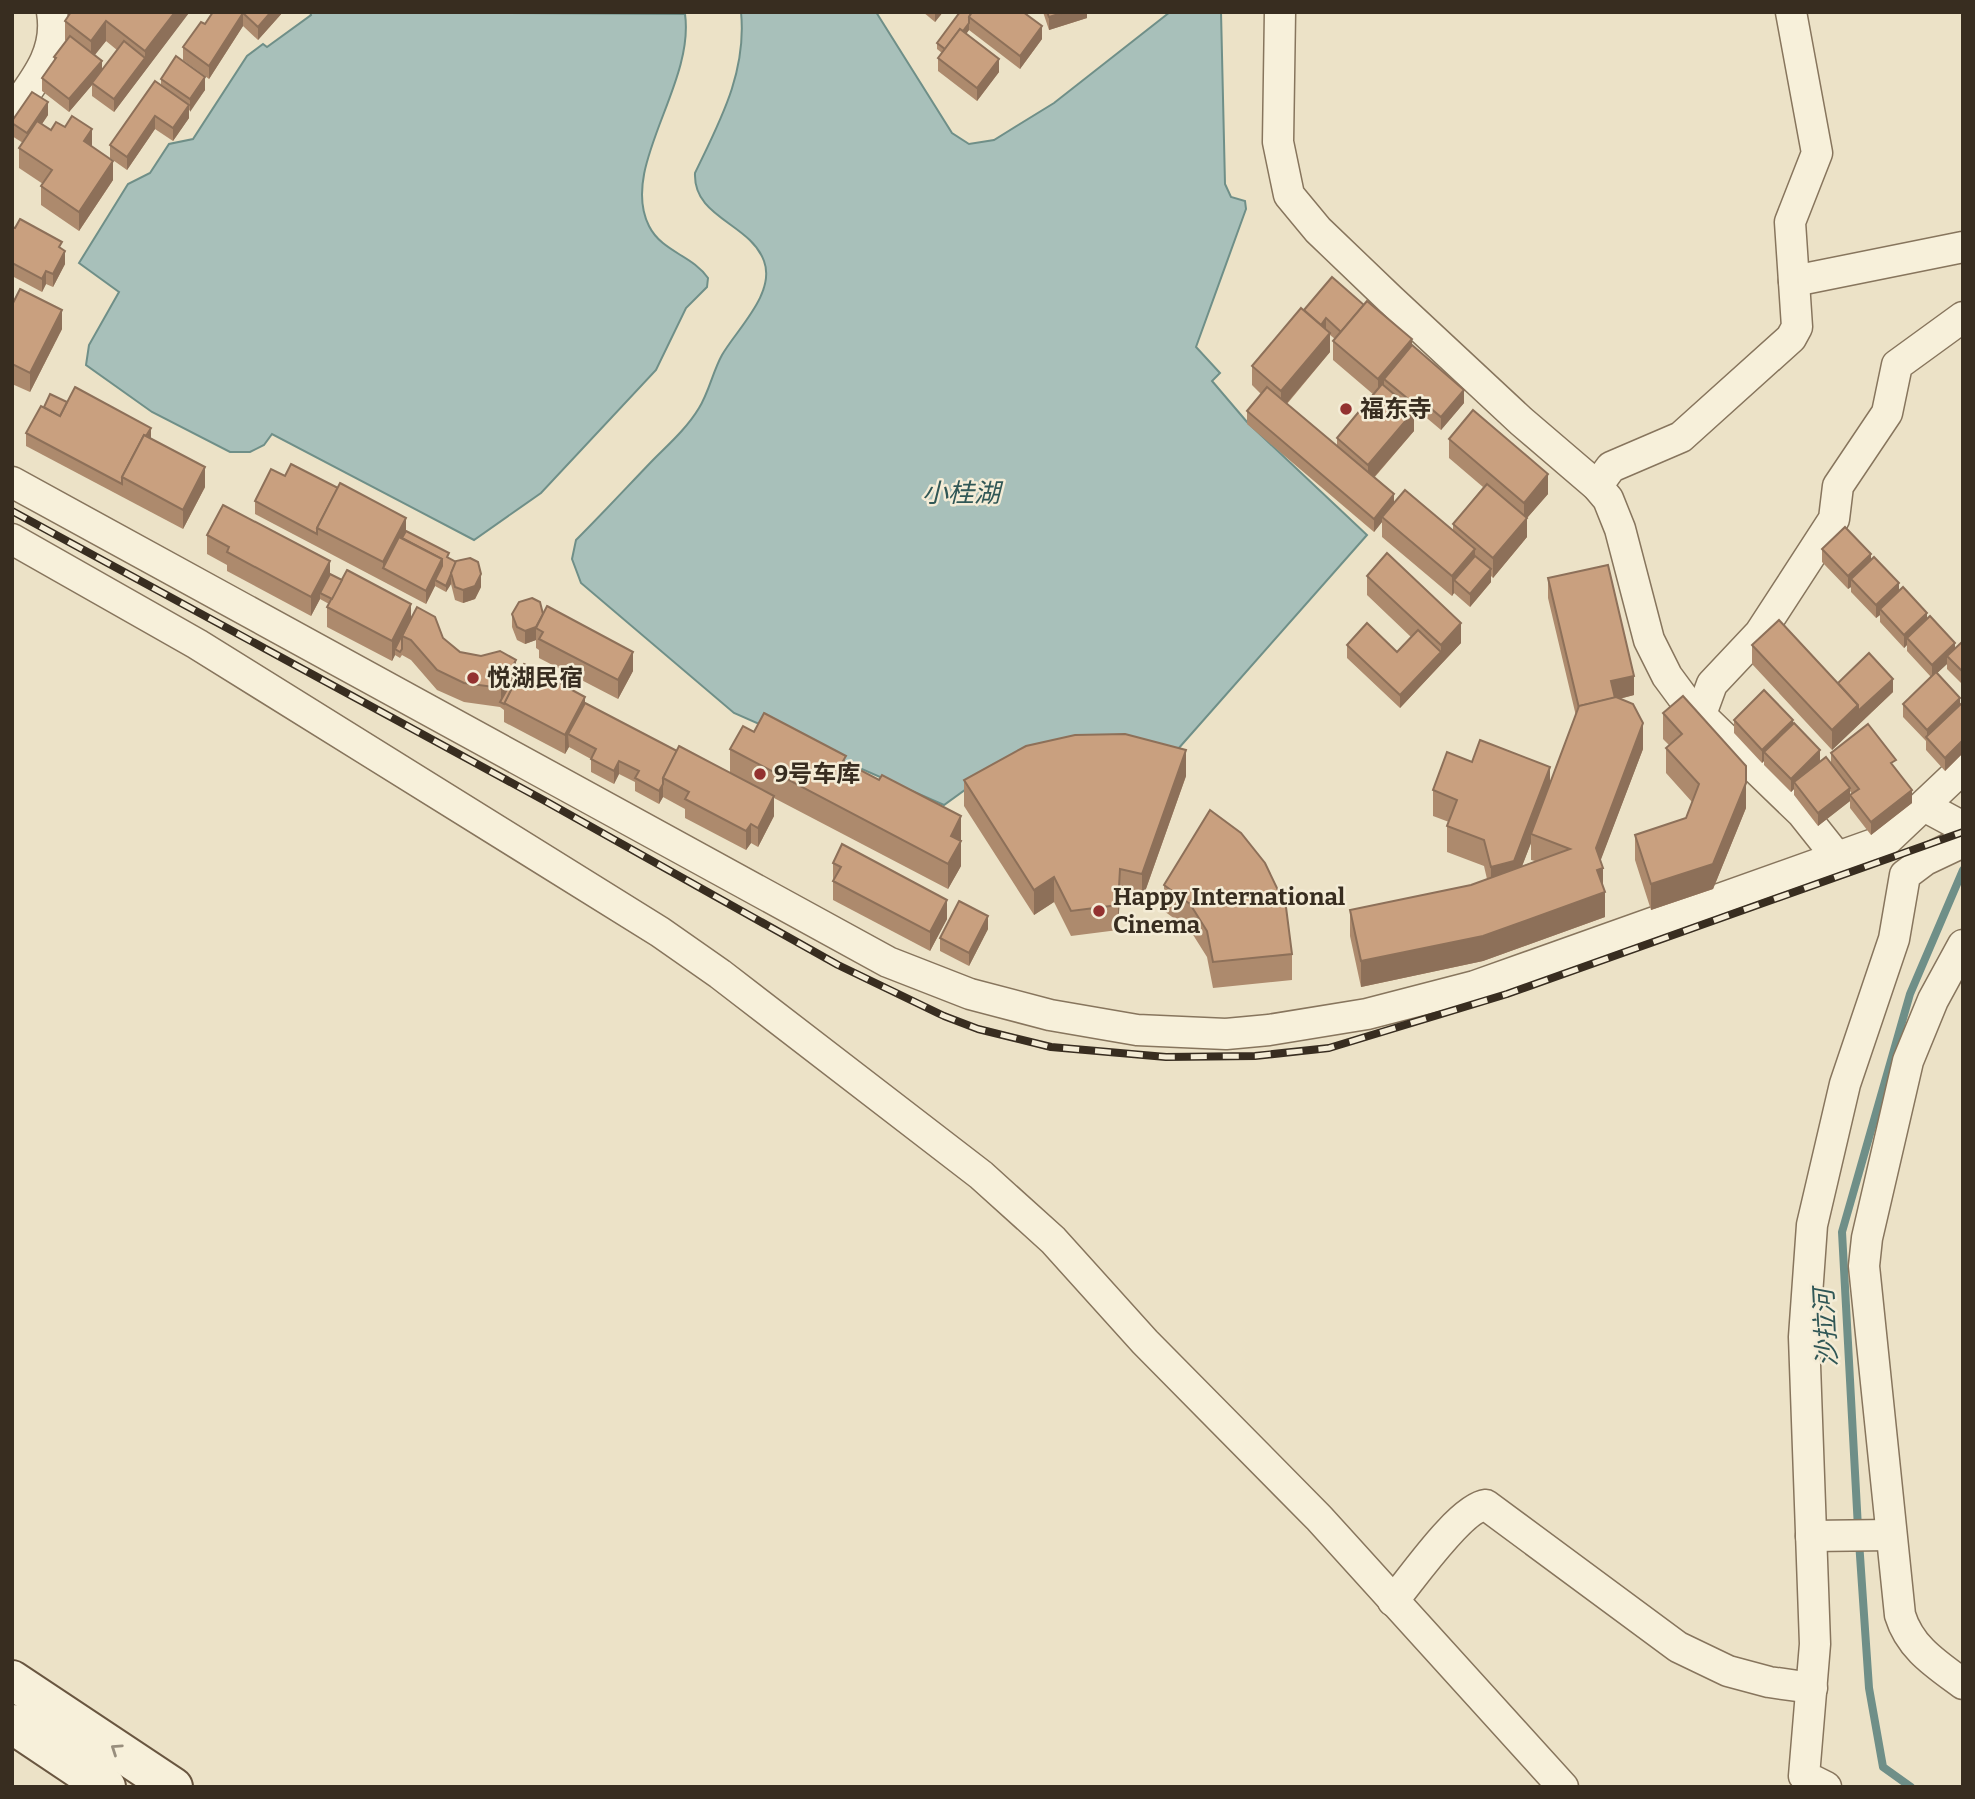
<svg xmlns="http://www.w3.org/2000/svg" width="1975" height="1799" font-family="Bitter,'Noto Sans SC',serif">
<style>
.water{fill:#a8c0ba;stroke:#6f8f88;stroke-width:2}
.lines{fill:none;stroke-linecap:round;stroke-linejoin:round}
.stream{stroke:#6f8f88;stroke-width:8}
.street-casing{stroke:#87755d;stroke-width:33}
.secondary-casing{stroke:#695640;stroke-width:42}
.street{stroke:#f7f0da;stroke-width:30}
.secondary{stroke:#f7f0da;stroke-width:38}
.rail-casing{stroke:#382d20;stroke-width:8}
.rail{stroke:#f4ecd6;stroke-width:5;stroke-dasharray:16;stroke-linecap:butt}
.wall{fill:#ad8a6d;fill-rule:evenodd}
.shaded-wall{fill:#8d7059}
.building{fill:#c9a07f;stroke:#8d7059;stroke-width:2}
.oneway{stroke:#988e7d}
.poi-dot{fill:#933230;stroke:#f4ecd6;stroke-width:2.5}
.labels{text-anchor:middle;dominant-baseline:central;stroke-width:5;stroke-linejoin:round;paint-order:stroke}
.poi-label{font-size:24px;font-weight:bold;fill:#382d20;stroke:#f4ecd6;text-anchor:start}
.water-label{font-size:26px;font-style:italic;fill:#305756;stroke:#f4ecd6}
</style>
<rect width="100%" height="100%" fill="#ece2c7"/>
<!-- water -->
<g class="water">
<path d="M 310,12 L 685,14 C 695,85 619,167 649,226 C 662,252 692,255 708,278 L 707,287 L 686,308 L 656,370 L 541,493 L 474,540 L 272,434 L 264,445 L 250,452 L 230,452 L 152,412 L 86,365 L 89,345 L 119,292 L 79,263 L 128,184 L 150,173 L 169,144 L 193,139 L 247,56 L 263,44 L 267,47 L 311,15 Z"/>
<path d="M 741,12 L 876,12 L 952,133 L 969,144 L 994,140 L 1054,103 L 1170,12 L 1221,12 L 1225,184 L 1231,197 L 1245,201 L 1246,209 L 1196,347 L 1220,373 L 1212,381 L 1247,422 L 1367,535 L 1178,749 L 969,787 L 944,805 L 734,713 L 581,583 L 572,559 L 576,540 C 602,514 627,487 653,460 C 669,444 687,428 699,408 C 709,392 713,371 722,355 C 737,329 776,293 764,261 C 750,223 693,218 695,173 C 720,121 747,72 741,12 Z"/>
</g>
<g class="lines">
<!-- stream -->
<g class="stream">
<polyline points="1858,1528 1842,1232 1910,994 1963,870"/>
<polyline points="1859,1541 1869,1688 1883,1767 1911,1787"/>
</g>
<defs>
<g id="street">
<polyline points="1280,12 1278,142 1289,195 1318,230 1390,299 1521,421 1597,486 1608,499 1620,529 1649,640 1667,676 1684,699 1802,813 1837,857"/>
<path d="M 12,112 C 34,81 59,53 52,12"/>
<polyline points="1794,281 1963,247"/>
<polyline points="12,482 888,962 970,994 1050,1015 1137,1030 1226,1034 1269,1030 1367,1014 1475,986 1888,839 1963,768"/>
<polyline points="1597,486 1611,467 1681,437 1791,338 1797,327 1790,222 1817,153 1791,12"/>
<polyline points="12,539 197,644 660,932 720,974 981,1175 1053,1240 1145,1342 1319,1518 1563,1787"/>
<polyline points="1701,714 1712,684 1760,633 1834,519 1838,486 1887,413 1897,365 1963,317"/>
<polyline points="1924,806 1963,827"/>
<path d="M 1963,945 L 1933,1000 L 1908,1061 L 1867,1238 L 1864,1266 L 1900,1615 C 1910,1648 1936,1664 1963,1684"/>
<polyline points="1811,1536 1891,1535"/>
<path d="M 1393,1601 C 1411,1580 1460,1508 1486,1505 L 1678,1647 L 1728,1671 L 1769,1682 L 1812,1688"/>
<polyline points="1826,1787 1804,1776 1815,1644 1804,1337 1812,1225 1845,1084 1894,939 1905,875 1925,860 1963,842"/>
</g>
<g id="secondary">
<polyline points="12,1680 173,1787"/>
<polyline points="12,1724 106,1787"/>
</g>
</defs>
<!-- street casing -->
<use href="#street" class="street-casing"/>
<!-- secondary casing -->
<use href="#secondary" class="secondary-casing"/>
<!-- street -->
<use href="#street" class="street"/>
<!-- secondary -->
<use href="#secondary" class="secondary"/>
<defs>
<polyline id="rail" points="12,511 547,802 838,965 944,1016 978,1029 1051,1047 1166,1057 1255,1056 1329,1048 1507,994 1963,832"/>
</defs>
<!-- rail casing -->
<use href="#rail" class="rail-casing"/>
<!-- rail -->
<use href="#rail" class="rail"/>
</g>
<!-- wall -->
<g class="wall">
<path d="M 189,12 L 114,112 L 92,96 L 92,85 L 69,112 L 42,91 L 42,78 L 54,61 L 54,57 L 66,41 L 65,40 L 65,21 ZM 106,41 L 117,50 L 102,70 L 94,55 Z"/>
<polygon points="213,12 283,12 258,40 243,26 209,79 183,60 183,47 205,24"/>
<polygon points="923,12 943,12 935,22"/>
<polygon points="960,12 1042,39 1020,69 969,30 966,34 999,72 977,101 938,71 938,58 942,53 937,49 937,43"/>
<polygon points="1043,12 1087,12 1087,18 1049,30"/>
<polygon points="161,79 205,90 189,111 189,118 173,141 155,129 127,170 110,158 110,145 161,85"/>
<polygon points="48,115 42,124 51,130 92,147 113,180 79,231 41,205 41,186 43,184 19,168 19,148 23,143 12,136 12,121"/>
<polygon points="12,227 62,249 65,264 53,287 46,284 42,292 12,276"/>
<polygon points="12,305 62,329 30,392 12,384"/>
<path d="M 1304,310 L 1412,345 L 1464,403 L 1441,430 L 1422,414 L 1418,420 L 1414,416 L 1414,431 L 1374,478 L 1394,504 L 1453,530 L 1453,524 L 1483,487 L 1449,458 L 1449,439 L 1548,494 L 1527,518 L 1527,537 L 1493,578 L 1491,576 L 1491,582 L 1470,607 L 1454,593 L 1452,596 L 1382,537 L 1382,522 L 1374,532 L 1247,424 L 1247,411 L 1261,394 L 1252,385 L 1252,366 ZM 1330,335 L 1335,339 L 1333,341 L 1333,360 L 1374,395 L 1337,438 L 1337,446 L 1287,404 L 1330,352 Z"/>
<polygon points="67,402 151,439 205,487 183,529 26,446 26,433 44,407"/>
<polygon points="285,476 406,531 449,558 481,587 475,599 463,603 455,600 451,584 446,592 435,586 426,604 255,514 255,501"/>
<polygon points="207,535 330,574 411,617 443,638 460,652 516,673 585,703 677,751 730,773 730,749 754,732 846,763 961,842 961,866 948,889 774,798 774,816 758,847 751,843 746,850 685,818 685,809 663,797 659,804 635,791 635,782 619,774 614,784 591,772 591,759 569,747 565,754 504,722 504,710 500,707 464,702 437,690 411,660 402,655 400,658 395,655 392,661 327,627 327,607 329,604 320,599 311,616 227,571 227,565 207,554"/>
<polygon points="1822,549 1871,559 1899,590 1955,648 1963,641 1963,685 1947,669 1947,664 1937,673 1960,704 1963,702 1963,753 1945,771 1926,750 1926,741 1903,717 1903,704 1931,677 1907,651 1907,645 1904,648 1880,622 1880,615 1876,618 1851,592 1851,587 1848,589 1822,562"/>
<polygon points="1367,576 1461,643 1400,708 1347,658 1347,645 1397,652 1411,637 1367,595"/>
<path d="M 1548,578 L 1634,695 L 1619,699 L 1643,749 L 1600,861 L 1605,917 L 1483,961 L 1361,987 L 1350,936 L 1350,910 L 1471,885 L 1487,879 L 1484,866 L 1447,852 L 1447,826 L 1449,822 L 1433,816 L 1433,790 L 1472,762 L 1550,784 L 1576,716 L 1548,598 ZM 1531,843 L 1531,860 L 1535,861 L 1522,866 Z"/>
<polygon points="512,614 543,614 633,671 618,699 539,658 539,650 536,648 536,640 525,644 517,640 512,627"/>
<polygon points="1752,645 1838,683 1893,692 1832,750 1752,664"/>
<polygon points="1683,696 1746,808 1713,889 1651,910 1635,860 1635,835 1686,818 1692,802 1666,773 1666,748 1669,745 1663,739 1663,713"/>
<polygon points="1734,720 1793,724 1820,761 1831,763 1831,753 1896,769 1912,803 1871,835 1850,808 1850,795 1852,794 1850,791 1850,801 1818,826 1794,795 1794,789 1791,792 1764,765 1764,761 1762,763 1734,733"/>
<polygon points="1186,776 1142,900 1120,894 1118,930 1071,936 1054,902 1034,915 964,806 964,780"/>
<polygon points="833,863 947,919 930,951 833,900"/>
<polygon points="1164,885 1292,954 1292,980 1213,988 1207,957 1190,930 1164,911"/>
<polygon points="988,929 969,966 940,951 940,938"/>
</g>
<!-- shaded-wall -->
<g class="shaded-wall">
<polygon points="175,12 189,12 189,13 114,112 114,99 145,58 145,51"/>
<polygon points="271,12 283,12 258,40 258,27"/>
<polygon points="935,12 943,12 935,22"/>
<polygon points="1065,12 1087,12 1087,18 1049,30 1049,17"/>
<polygon points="243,13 243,26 209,79 209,66"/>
<polygon points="106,21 106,41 91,60 91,41"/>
<polygon points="969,23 969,30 948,58 948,51"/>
<polygon points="1042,26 1042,39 1020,69 1020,56"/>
<polygon points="999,59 999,72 977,101 977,88"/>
<polygon points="102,61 102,74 92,83 92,85 69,112 69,99"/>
<polygon points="205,77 205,90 190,112 190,99"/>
<polygon points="48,102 48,115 27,146 27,133"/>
<polygon points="189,105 189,118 173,141 173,128"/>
<polygon points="155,116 155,129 127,170 127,157"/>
<polygon points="92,129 92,148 84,141"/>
<polygon points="113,161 113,180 79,231 79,212"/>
<polygon points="65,251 65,264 53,287 53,274"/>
<polygon points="46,271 46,284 42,292 42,279"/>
<polygon points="62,310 62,329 30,392 30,373"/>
<polygon points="1326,318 1326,332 1318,328"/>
<polygon points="1330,333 1330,352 1281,410 1281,391"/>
<polygon points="1412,339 1412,358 1384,379 1384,391 1378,399 1378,379"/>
<polygon points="1464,390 1464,403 1441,430 1441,417"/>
<polygon points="1422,401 1422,414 1418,420 1418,407"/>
<polygon points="1414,411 1414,431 1368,484 1368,465"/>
<polygon points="151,428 151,441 124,479"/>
<polygon points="205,467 205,487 183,529 183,510"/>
<polygon points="1548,474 1548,494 1527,518 1527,537 1493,578 1493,558 1524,522 1524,503"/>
<polygon points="1394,494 1394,508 1382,517 1382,522 1374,532 1374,519"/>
<polygon points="406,518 406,538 383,568 383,562"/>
<polygon points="1475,549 1475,569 1454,580 1454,593 1452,596 1452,576"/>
<polygon points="1871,554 1871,567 1851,579 1851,587 1848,589 1848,576"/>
<polygon points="442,559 442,572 435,580 435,586 426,604 426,591"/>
<polygon points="330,561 330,580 320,593 320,599 311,616 311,597"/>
<polygon points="1491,569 1491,582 1470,607 1470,594"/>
<polygon points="481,574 481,587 475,599 463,603 463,590"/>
<polygon points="451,577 451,584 446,592 446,586"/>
<polygon points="1899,583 1899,596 1880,609 1880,615 1876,618 1876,605"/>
<polygon points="411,604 411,623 395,649 395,655 392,661 392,641"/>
<polygon points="1927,613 1927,626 1907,638 1907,645 1904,648 1904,635"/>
<polygon points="1461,623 1461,643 1400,708 1400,695 1441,652 1441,645"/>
<polygon points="537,627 536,628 536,640 525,644 525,631"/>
<polygon points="1955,643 1955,656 1947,656 1947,664 1932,678 1932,665"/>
<polygon points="633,652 633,671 618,699 618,680"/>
<polygon points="516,660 516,679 501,702 501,688"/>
<polygon points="1634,676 1634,695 1611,701 1611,681"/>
<polygon points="1893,679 1893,692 1832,750 1832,730 1858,705"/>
<polygon points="585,697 585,716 568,734 569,747 565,754 565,735"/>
<polygon points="1960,698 1960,711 1927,739 1927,730"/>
<polygon points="1793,720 1793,733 1764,752 1764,761 1762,763 1762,750"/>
<polygon points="1643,723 1643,749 1597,870 1603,868 1603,892 1605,892 1605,917 1483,961 1361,987 1361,961 1596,848"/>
<polygon points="1963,740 1963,753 1945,771 1945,758"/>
<polygon points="1186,750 1186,776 1142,900 1142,874"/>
<polygon points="1820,750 1820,763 1794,782 1794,789 1791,792 1791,779"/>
<polygon points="619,761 619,774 614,784 614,771"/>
<polygon points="1550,767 1550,793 1531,834 1531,843 1514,887 1491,892 1491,867"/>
<polygon points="1746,783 1746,808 1713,889 1651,910 1651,884"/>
<polygon points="663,784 663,797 659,804 659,791"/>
<polygon points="1850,788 1850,801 1818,826 1818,813"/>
<polygon points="1912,790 1912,803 1871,835 1871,822"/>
<polygon points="774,796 774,816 758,847 758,828"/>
<polygon points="961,816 961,866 948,889 948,864 951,836"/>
<polygon points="751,824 751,843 746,850 746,831"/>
<polygon points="1120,869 1120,894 1118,930 1118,905"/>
<polygon points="1054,877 1054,902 1034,915 1034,890"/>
<polygon points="947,900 947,919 930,951 930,932"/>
<polygon points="988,916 988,929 969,966 969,953"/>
</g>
<!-- building -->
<g class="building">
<polygon points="71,12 175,12 145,51 106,21 91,41 65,21"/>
<polygon points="213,12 271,12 258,27 243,13 209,66 183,47 201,22 205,24"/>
<polygon points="960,12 972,12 969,17 969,23 963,31 960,29 945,49 937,43"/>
<polygon points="972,12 1023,12 1042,26 1020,56 969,17"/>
<polygon points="1047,12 1065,12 1049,17"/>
<polygon points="960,29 999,59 977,88 938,58"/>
<polygon points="70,36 102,61 69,99 42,78 56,58 54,57"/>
<polygon points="124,41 145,58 114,99 92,83"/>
<polygon points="176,56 205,77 190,99 161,79"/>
<polygon points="155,81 189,105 173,128 155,116 127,157 110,145"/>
<polygon points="32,92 48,102 27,133 12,123 12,121"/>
<polygon points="72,116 92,129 84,141 113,161 79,212 41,186 52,170 19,148 37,121 51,130 56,122 65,127"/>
<polygon points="20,219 62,242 59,247 65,251 53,274 46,271 42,279 12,263 12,227 15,228"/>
<polygon points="1332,277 1364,305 1341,332 1326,318 1321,325 1304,310"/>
<polygon points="20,289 62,310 30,373 12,364 12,305"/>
<polygon points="1367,301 1412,339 1378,379 1333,341"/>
<polygon points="1301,308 1330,333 1281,391 1252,366"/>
<polygon points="1412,345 1464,390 1441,417 1422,401 1418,407 1384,379"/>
<polygon points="1382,384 1414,411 1368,465 1337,438"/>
<polygon points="75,387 151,428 146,436 144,435 122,477 122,484 26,433 41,406 60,416"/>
<polygon points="1267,387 1394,494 1374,519 1247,411"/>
<polygon points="50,394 67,402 60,416 44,407"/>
<polygon points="1473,410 1548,474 1524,503 1449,439"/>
<polygon points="144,435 205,467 183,510 122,477"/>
<polygon points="291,464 338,488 317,528 317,534 255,501 271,469 285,476"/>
<polygon points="340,483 406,518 383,562 317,528"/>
<polygon points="1487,484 1527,518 1493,558 1453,524"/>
<polygon points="1405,490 1475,549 1452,576 1382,517"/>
<polygon points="223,505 330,561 311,597 227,552 229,547 207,535"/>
<polygon points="1845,527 1871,554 1848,576 1822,549"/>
<polygon points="406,531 449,553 447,557 456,562 446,586 435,580 442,566 442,559 402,538"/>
<polygon points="399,537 442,559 426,591 383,568"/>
<polygon points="1387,553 1461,623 1441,645 1367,576"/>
<polygon points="1475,556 1491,569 1470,594 1454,580"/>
<polygon points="1874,557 1899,583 1876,605 1851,579"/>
<polygon points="470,558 478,562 481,574 475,586 463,590 455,587 451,573 456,561"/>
<polygon points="1608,565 1634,676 1611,681 1615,698 1579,706 1579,708 1548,578"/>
<polygon points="347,570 411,604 392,641 327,607"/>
<polygon points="330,574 342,580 332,599 320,593"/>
<polygon points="1903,587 1927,613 1904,635 1880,609"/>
<polygon points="532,598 540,602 543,614 536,627 525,631 517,627 512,614 519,602"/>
<polygon points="547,606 633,652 618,680 539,639 543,632 536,628"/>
<polygon points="417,607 435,617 443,638 460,652 481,656 500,651 516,660 501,688 464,683 437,670 411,640 402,636"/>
<polygon points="1930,616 1955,643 1932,665 1907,638"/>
<polygon points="411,617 402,636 402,649 400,652 395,649"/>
<polygon points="1779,620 1858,705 1832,730 1752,645"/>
<polygon points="1367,623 1397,652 1418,630 1441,652 1400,695 1347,645"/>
<polygon points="1963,641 1963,672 1947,656"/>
<polygon points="1869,653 1893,679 1858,711 1858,705 1838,683"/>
<polygon points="524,664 585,697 565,735 504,703"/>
<polygon points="1936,672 1960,698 1927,730 1903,704"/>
<polygon points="516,673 519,674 504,704 500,702"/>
<polygon points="1764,690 1793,720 1762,750 1734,720"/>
<polygon points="1683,696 1746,766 1746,783 1713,864 1651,884 1635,835 1686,818 1699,784 1666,748 1682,734 1663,713"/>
<polygon points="1616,697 1633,704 1643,723 1596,848 1603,868 1597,870 1605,892 1483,936 1361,961 1350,910 1471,885 1570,849 1531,834 1579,706"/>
<polygon points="1963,702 1963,740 1945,758 1926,737"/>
<polygon points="585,703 677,751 663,778 663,784 659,791 635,778 639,771 619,761 614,771 591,759 596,749 568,734"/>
<polygon points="764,713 846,756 843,761 879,780 882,775 961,816 951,836 961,841 948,864 730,749 743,726 754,732"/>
<polygon points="1794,723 1820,750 1791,779 1764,752"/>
<polygon points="1868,724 1896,760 1891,763 1912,790 1871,822 1850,795 1859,789 1831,753"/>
<polygon points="1125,734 1186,750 1142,874 1120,869 1118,905 1071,911 1054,877 1034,890 964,780 1026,746 1075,735"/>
<polygon points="1480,740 1550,767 1514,861 1491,867 1484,840 1447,826 1457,800 1433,790 1447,752 1472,762"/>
<polygon points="679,746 774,796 758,828 751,824 746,831 685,799 689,792 663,778"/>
<polygon points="1826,757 1850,788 1818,813 1794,782"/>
<polygon points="1210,810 1241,833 1265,863 1286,907 1292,954 1213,962 1207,931 1190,904 1164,885"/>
<polygon points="842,844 947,900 930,932 833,881 841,867 833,863"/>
<polygon points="959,901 988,916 969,953 940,938"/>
</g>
<!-- one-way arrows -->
<defs><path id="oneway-chevron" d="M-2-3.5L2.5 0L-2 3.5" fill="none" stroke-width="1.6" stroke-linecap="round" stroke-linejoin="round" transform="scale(1.75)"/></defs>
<use class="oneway" href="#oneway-chevron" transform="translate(116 1749) rotate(-146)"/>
<!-- markers -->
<g class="poi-dot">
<circle cx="1346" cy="409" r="7"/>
<circle cx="473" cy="678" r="7"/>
<circle cx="760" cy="774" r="7"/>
<circle cx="1099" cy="911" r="7"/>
</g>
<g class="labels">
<!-- poi labels -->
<g class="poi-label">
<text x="1360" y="409">福东寺</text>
<text x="487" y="678">悦湖民宿</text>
<text x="774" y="774">9号车库</text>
<text x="1113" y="897">Happy International<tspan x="1113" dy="28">Cinema</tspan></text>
</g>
<!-- water labels -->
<g class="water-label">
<text x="961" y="493">小桂湖</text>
<text transform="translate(1826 1328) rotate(-93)">沙拉河</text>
</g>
</g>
<!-- border -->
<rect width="1975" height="1799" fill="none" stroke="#382d20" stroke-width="28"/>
</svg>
